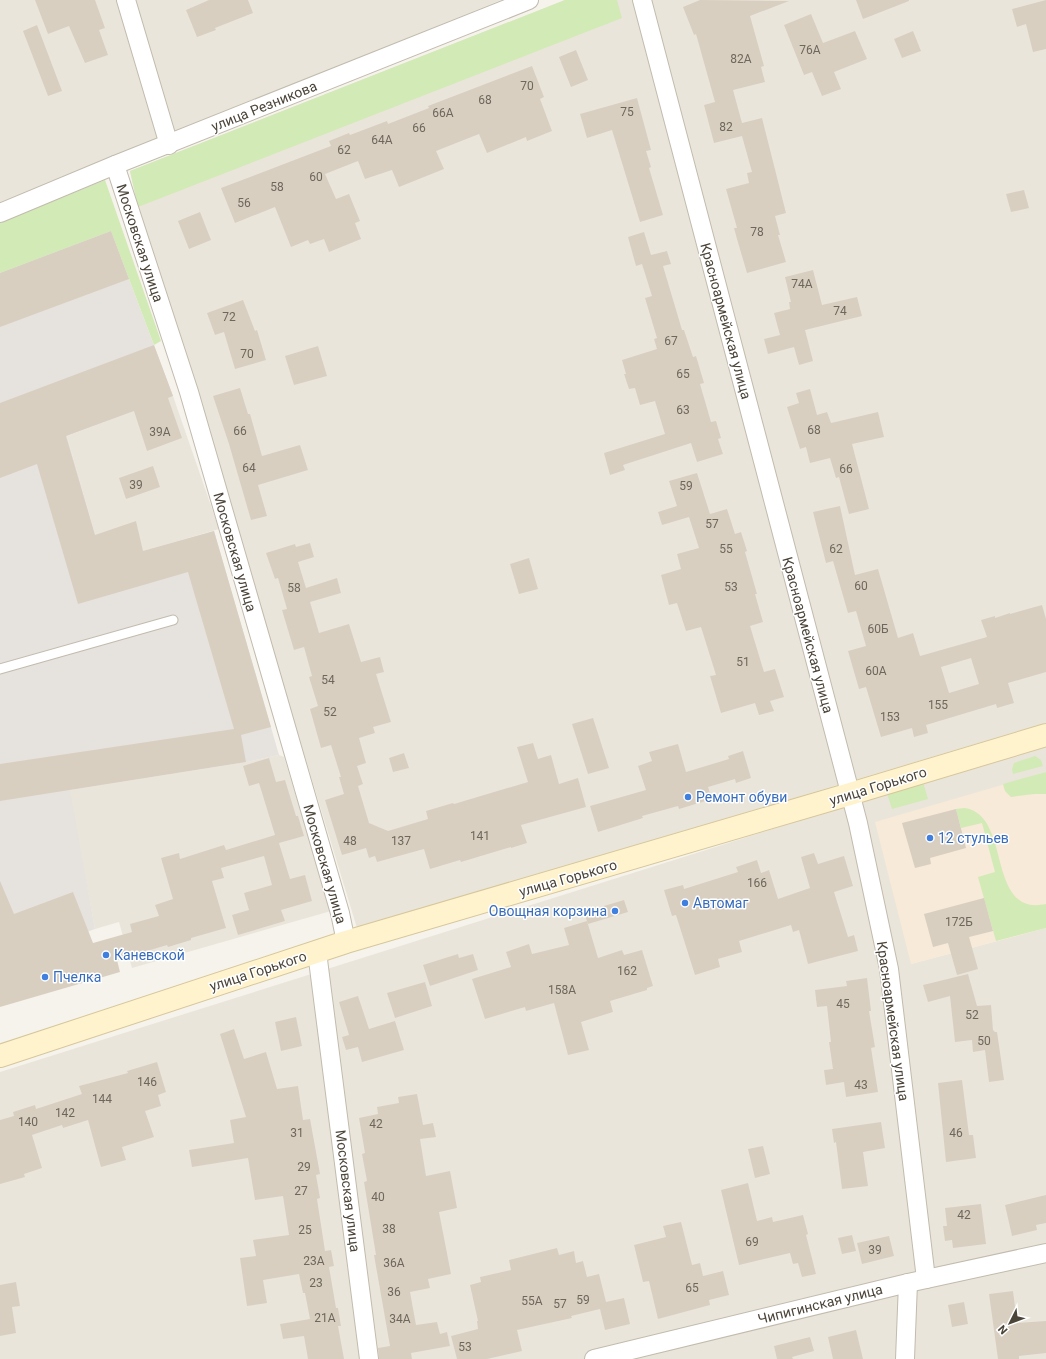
<svg xmlns="http://www.w3.org/2000/svg" width="1046" height="1359" font-family="Roboto,sans-serif">
<style>
.residential{fill:#eae5da}
.commercial{fill:#f7ead8}
.industrial{fill:#e6e2dd}
.green{fill:#d2eab5}
.building{fill:#d8cfc1;fill-rule:evenodd}
.lines{fill:none;stroke-linecap:round;stroke-linejoin:round}
.lane-casing{stroke:#c2bbae;stroke-width:11}
.street-casing{stroke:#c2bbae;stroke-width:20}
.secondary-casing{stroke:#d6c79b;stroke-width:24}
.lane{stroke:#fff;stroke-width:9}
.street{stroke:#fff;stroke-width:18}
.secondary{stroke:#fff3cd;stroke-width:22}
.shop-dot{fill:#3f7fe0;stroke:#fff;stroke-width:1.5}
.labels{text-anchor:middle;dominant-baseline:central;stroke-width:3;stroke-linejoin:round;paint-order:stroke}
.number-label{font-size:12px;fill:#6e675b}
.street-label{font-size:14px;fill:#4b4439;stroke:#fff}
.shop-label{font-size:14px;fill:#366cbe;stroke:#fff;text-anchor:start}
</style>
<rect width="100%" height="100%" fill="#f6f3ec"/>
<!-- residential -->
<g class="residential">
<polygon points="0,0 501,0 0,204"/>
<polygon points="565,0 1046,0 1046,723 357,928 138,207 130,171"/>
<polygon points="173,396 219,529 103,563 67,436"/>
<polygon points="1046,746 1046,772 911,964 1046,928 1046,1359 0,1359 0,1072 887,793"/>
<polygon points="279,755 284,757 331,911 132,968 119,922 95,929 69,790 246,762"/>
</g>
<!-- commercial -->
<polygon class="commercial" points="1046,772 1046,928 911,964 875,822"/>
<!-- industrial -->
<polygon class="industrial" points="111,231 173,396 67,436 103,562 214,531 279,755 246,762 70,790 95,929 0,965 0,273"/>
<!-- green -->
<g class="green">
<polygon points="565,0 617,0 622,18 138,207 130,171"/>
<polygon points="105,180 161,341 154,345 111,231 0,273 0,223"/>
<polygon points="1035,756 1041,760 1043,766 1013,774 1012,769 1014,763"/>
<polygon points="1046,772 1046,794 1034,794 1011,797 1005,791 1003,784"/>
<polygon points="923,782 928,799 892,809 887,793"/>
<path d="M 964,808 C 1013,814 985,917 1046,904 L 1046,928 L 996,941 L 978,877 L 995,872 L 982,823 L 961,828 L 956,809 Z"/>
</g>
<!-- building -->
<g class="building">
<polygon points="35,0 95,0 105,28 99,30 108,55 85,63 69,26 48,34"/>
<polygon points="209,0 248,0 253,13 215,28 216,30 197,37 186,10"/>
<polygon points="700,0 789,1 750,16 764,66 761,67 765,82 733,90 742,123 762,118 786,213 775,216 780,235 778,235 786,262 747,273 737,239 734,228 737,228 726,189 749,183 747,173 752,172 742,136 714,143 704,105 715,102 696,34 694,35 683,7"/>
<polygon points="856,0 909,0 909,1 863,19"/>
<polygon points="1046,0 1046,49 1033,52 1026,24 1017,27 1012,9"/>
<polygon points="811,14 823,43 855,31 867,59 834,72 841,89 822,96 812,72 804,75 784,25"/>
<polygon points="37,25 62,91 48,96 23,31"/>
<polygon points="913,31 921,51 902,58 894,39"/>
<polygon points="576,50 588,80 571,87 559,57"/>
<polygon points="532,66 544,97 540,99 552,131 527,141 526,137 487,153 479,134 436,151 444,169 399,187 392,170 365,179 358,161 325,174 336,199 349,194 360,221 355,223 361,239 329,252 324,239 310,244 308,240 291,247 275,207 235,223 221,188 331,146 329,141 349,133 350,135 387,121 388,124 429,108 428,106"/>
<polygon points="637,98 651,150 646,151 651,167 649,168 663,215 640,222 612,130 587,138 580,114"/>
<polygon points="1024,190 1029,208 1011,212 1006,194"/>
<polygon points="200,212 211,240 189,249 178,221"/>
<polygon points="111,231 129,279 0,327 0,273"/>
<polygon points="644,232 651,255 667,251 671,264 663,266 682,330 684,330 693,357 696,356 704,383 700,384 711,422 716,421 721,438 718,439 723,454 697,462 691,443 623,465 625,470 610,475 604,453 665,434 655,401 640,405 635,388 629,389 624,374 626,374 622,360 657,349 654,339 657,338 645,298 652,296 642,264 636,266 628,237"/>
<polygon points="813,270 822,305 857,297 862,316 805,330 813,361 799,365 794,347 768,354 764,339 780,335 774,313 790,309 789,302 791,302 785,277"/>
<polygon points="243,300 255,331 257,330 266,360 235,369 224,332 215,335 207,313"/>
<polygon points="154,345 173,396 168,398 182,438 147,451 134,411 66,436 95,535 136,521 143,551 214,531 271,727 241,735 246,762 0,801 0,764 234,729 188,572 78,604 37,464 0,478 0,403"/>
<polygon points="318,346 327,376 294,385 285,356"/>
<polygon points="240,388 248,414 250,414 262,456 300,445 308,470 258,485 267,516 251,520 229,444 213,396"/>
<polygon points="810,389 817,415 827,412 831,423 878,412 884,437 852,444 869,509 849,514 839,477 836,478 830,458 810,463 806,447 800,449 787,407 799,403 796,393"/>
<polygon points="153,466 160,487 126,499 119,478"/>
<polygon points="697,473 710,514 727,509 735,534 741,532 747,551 745,552 757,594 755,594 763,622 750,626 764,672 775,669 784,697 770,701 774,711 759,715 755,703 721,713 710,676 716,675 701,627 686,631 677,603 669,605 661,575 681,569 677,554 699,548 689,517 662,525 658,512 677,506 669,481"/>
<path d="M 840,506 L 855,575 L 878,569 L 898,638 L 913,633 L 920,656 L 987,637 L 981,620 L 995,616 L 995,618 L 1010,613 L 1010,614 L 1042,605 L 1046,619 L 1046,672 L 1008,683 L 1014,703 L 997,708 L 996,704 L 926,725 L 928,733 L 914,737 L 912,728 L 881,737 L 866,687 L 859,689 L 848,651 L 866,646 L 856,611 L 848,613 L 833,561 L 826,563 L 813,512 ZM 971,658 L 979,684 L 949,693 L 941,667 Z"/>
<polygon points="310,543 314,557 298,562 306,588 337,578 341,593 310,602 319,633 349,624 361,662 380,657 384,672 376,674 391,722 373,727 375,733 359,738 366,763 357,766 363,784 358,786 369,823 388,831 428,819 426,811 453,803 454,804 528,782 517,747 533,743 538,759 551,755 559,784 578,778 586,807 521,825 527,843 511,848 511,847 461,862 460,860 430,869 424,849 377,862 375,856 369,858 366,848 342,855 325,800 344,794 339,777 341,777 331,745 321,748 310,709 318,706 309,677 312,676 304,647 294,650 282,610 287,609 278,578 275,579 266,553 295,544 296,547"/>
<polygon points="529,558 538,589 519,594 510,564"/>
<polygon points="593,718 609,768 588,774 572,724"/>
<polygon points="678,744 686,772 729,759 728,756 743,751 751,778 736,783 735,779 708,787 712,799 679,809 678,806 642,816 643,818 598,832 590,806 646,790 638,766 652,761 649,752"/>
<polygon points="404,753 409,768 393,772 389,758"/>
<polygon points="269,758 276,782 285,780 296,816 298,816 304,836 279,843 290,879 305,875 312,901 281,910 285,921 238,935 232,915 249,910 244,893 272,885 264,856 221,868 224,878 212,881 226,928 191,938 191,940 168,947 167,945 117,960 120,972 0,1007 0,881 14,914 73,892 93,943 132,932 130,924 159,916 155,905 173,899 161,858 179,853 180,859 224,845 226,850 275,835 259,783 249,786 243,766"/>
<polygon points="956,809 966,848 930,858 931,864 915,868 902,823"/>
<polygon points="814,853 818,864 844,856 853,886 834,892 848,937 854,935 858,951 808,964 799,930 793,932 791,925 739,941 742,952 718,959 720,967 695,975 676,915 672,916 664,890 683,885 684,889 738,872 736,867 757,860 761,873 769,870 778,899 810,888 801,857"/>
<polygon points="984,898 993,931 969,937 978,969 957,975 948,943 933,947 924,914"/>
<polygon points="624,900 628,912 588,924 584,912"/>
<polygon points="587,921 598,958 622,950 624,955 642,950 653,986 647,988 647,990 610,1001 613,1012 581,1022 589,1050 568,1055 554,1003 526,1011 525,1007 485,1019 472,979 511,967 506,952 529,944 532,954 569,945 564,928"/>
<polygon points="458,954 459,958 473,954 478,970 430,986 423,965"/>
<polygon points="968,974 977,1006 991,1005 993,1030 995,1032 997,1032 1004,1080 989,1082 985,1050 973,1052 972,1040 955,1042 950,996 928,1002 923,985"/>
<polygon points="867,978 871,1011 869,1011 875,1047 871,1048 878,1092 846,1097 844,1082 826,1085 824,1070 833,1069 829,1042 831,1042 827,1006 817,1007 815,990 847,986 846,981"/>
<polygon points="425,982 432,1006 395,1018 387,993"/>
<polygon points="358,996 369,1029 395,1021 404,1050 362,1062 358,1047 346,1050 342,1037 349,1035 339,1002"/>
<polygon points="296,1017 302,1046 281,1051 275,1022"/>
<polygon points="234,1029 244,1059 266,1052 277,1089 298,1086 303,1120 310,1119 320,1174 316,1175 320,1198 317,1199 325,1251 331,1250 334,1266 329,1267 336,1308 338,1308 341,1326 338,1326 344,1359 308,1359 304,1336 283,1339 280,1324 310,1319 305,1293 303,1293 299,1274 263,1280 267,1303 247,1306 240,1258 256,1256 253,1240 289,1235 283,1196 255,1200 248,1158 192,1167 189,1150 234,1143 230,1120 246,1117 220,1034"/>
<polygon points="157,1062 166,1092 158,1095 161,1106 145,1111 154,1137 122,1147 126,1160 101,1167 88,1120 63,1128 62,1125 32,1135 42,1168 24,1174 25,1177 0,1184 0,1120 14,1116 13,1112 35,1105 36,1109 82,1094 79,1086 128,1073 127,1071"/>
<polygon points="962,1080 969,1135 973,1135 976,1158 946,1162 938,1083"/>
<polygon points="417,1094 423,1125 433,1123 436,1137 420,1139 426,1176 450,1171 457,1208 439,1212 451,1274 428,1279 430,1288 410,1292 416,1325 437,1322 440,1334 447,1332 450,1346 411,1353 412,1359 379,1359 378,1348 390,1346 374,1255 376,1255 364,1182 367,1181 362,1154 365,1153 359,1118 378,1114 377,1107 399,1103 398,1097"/>
<polygon points="881,1122 885,1148 863,1152 868,1186 842,1189 836,1142 834,1143 832,1129"/>
<polygon points="763,1146 770,1174 755,1178 748,1149"/>
<polygon points="748,1183 757,1221 772,1217 773,1222 803,1215 808,1234 806,1235 816,1274 802,1277 798,1263 793,1264 790,1253 739,1265 721,1190"/>
<polygon points="1046,1195 1046,1223 1036,1225 1037,1230 1012,1236 1005,1205"/>
<polygon points="981,1204 986,1244 953,1248 952,1240 945,1241 943,1226 947,1226 945,1208"/>
<polygon points="681,1222 692,1265 700,1263 703,1276 723,1271 729,1295 709,1300 710,1305 658,1319 649,1281 643,1282 634,1245 666,1237 663,1226"/>
<polygon points="852,1235 856,1251 842,1254 838,1238"/>
<polygon points="889,1236 894,1256 862,1264 857,1243"/>
<polygon points="557,1248 559,1255 574,1251 576,1263 583,1261 587,1277 599,1274 606,1302 624,1298 630,1324 605,1330 600,1309 571,1316 572,1318 517,1330 522,1351 487,1359 457,1359 451,1336 478,1329 477,1321 478,1321 470,1285 481,1282 480,1277 511,1270 509,1260"/>
<polygon points="16,1282 20,1306 12,1307 16,1333 0,1336 0,1285"/>
<polygon points="1013,1291 1017,1323 1046,1321 1046,1353 1019,1356 1019,1359 998,1359 989,1294"/>
<polygon points="964,1302 968,1324 952,1327 948,1305"/>
<polygon points="856,1330 863,1359 833,1359 828,1337"/>
<polygon points="810,1337 814,1351 792,1357 793,1359 777,1359 774,1346"/>
</g>
<g class="lines">
<defs>
<polyline id="lane" points="0,669 173,620"/>
<g id="street">
<polyline points="126,0 169,145"/>
<polyline points="642,0 858,823 889,969 926,1279"/>
<polyline points="115,165 189,392 340,913 346,942"/>
<polyline points="0,213 115,165 529,0"/>
<polyline points="317,952 369,1359"/>
<polyline points="594,1359 908,1283 1046,1253"/>
<polyline points="905,1359 908,1283"/>
</g>
<polyline id="secondary" points="0,1056 346,942 850,794 1046,735"/>
</defs>
<!-- lane casing -->
<use href="#lane" class="lane-casing"/>
<!-- street casing -->
<use href="#street" class="street-casing"/>
<!-- secondary casing -->
<use href="#secondary" class="secondary-casing"/>
<!-- lane -->
<use href="#lane" class="lane"/>
<!-- street -->
<use href="#street" class="street"/>
<!-- secondary -->
<use href="#secondary" class="secondary"/>
</g>
<!-- markers -->
<g class="shop-dot">
<circle cx="688" cy="797" r="4"/>
<circle cx="930" cy="838" r="4"/>
<circle cx="685" cy="903" r="4"/>
<circle cx="615" cy="911" r="4"/>
<circle cx="106" cy="955" r="4"/>
<circle cx="45" cy="977" r="4"/>
</g>
<g class="labels">
<!-- number labels -->
<g class="number-label">
<text x="810" y="50">76А</text>
<text x="741" y="59">82А</text>
<text x="527" y="86">70</text>
<text x="485" y="100">68</text>
<text x="627" y="112">75</text>
<text x="443" y="113">66А</text>
<text x="726" y="127">82</text>
<text x="419" y="128">66</text>
<text x="382" y="140">64А</text>
<text x="344" y="150">62</text>
<text x="316" y="177">60</text>
<text x="277" y="187">58</text>
<text x="244" y="203">56</text>
<text x="757" y="232">78</text>
<text x="802" y="284">74А</text>
<text x="840" y="311">74</text>
<text x="229" y="317">72</text>
<text x="671" y="341">67</text>
<text x="247" y="354">70</text>
<text x="683" y="374">65</text>
<text x="683" y="410">63</text>
<text x="814" y="430">68</text>
<text x="240" y="431">66</text>
<text x="160" y="432">39А</text>
<text x="249" y="468">64</text>
<text x="846" y="469">66</text>
<text x="136" y="485">39</text>
<text x="686" y="486">59</text>
<text x="712" y="524">57</text>
<text x="726" y="549">55</text>
<text x="836" y="549">62</text>
<text x="861" y="586">60</text>
<text x="731" y="587">53</text>
<text x="294" y="588">58</text>
<text x="878" y="629">60Б</text>
<text x="743" y="662">51</text>
<text x="876" y="671">60А</text>
<text x="328" y="680">54</text>
<text x="938" y="705">155</text>
<text x="330" y="712">52</text>
<text x="890" y="717">153</text>
<text x="480" y="836">141</text>
<text x="350" y="841">48</text>
<text x="401" y="841">137</text>
<text x="757" y="883">166</text>
<text x="959" y="922">172Б</text>
<text x="627" y="971">162</text>
<text x="562" y="990">158А</text>
<text x="843" y="1004">45</text>
<text x="972" y="1015">52</text>
<text x="984" y="1041">50</text>
<text x="147" y="1082">146</text>
<text x="861" y="1085">43</text>
<text x="102" y="1099">144</text>
<text x="65" y="1113">142</text>
<text x="28" y="1122">140</text>
<text x="376" y="1124">42</text>
<text x="297" y="1133">31</text>
<text x="956" y="1133">46</text>
<text x="304" y="1167">29</text>
<text x="301" y="1191">27</text>
<text x="378" y="1197">40</text>
<text x="964" y="1215">42</text>
<text x="389" y="1229">38</text>
<text x="305" y="1230">25</text>
<text x="752" y="1242">69</text>
<text x="875" y="1250">39</text>
<text x="314" y="1261">23А</text>
<text x="394" y="1263">36А</text>
<text x="316" y="1283">23</text>
<text x="692" y="1288">65</text>
<text x="394" y="1292">36</text>
<text x="583" y="1300">59</text>
<text x="532" y="1301">55А</text>
<text x="560" y="1304">57</text>
<text x="325" y="1318">21А</text>
<text x="400" y="1319">34А</text>
<text x="465" y="1347">53</text>
</g>
<!-- street labels -->
<g class="street-label">
<text transform="translate(264 106) rotate(-22)">улица Резникова</text>
<text transform="translate(140 243) rotate(72)">Московская улица</text>
<text transform="translate(726 321) rotate(75)">Красноармейская улица</text>
<text transform="translate(235 552) rotate(74)">Московская улица</text>
<text transform="translate(808 635) rotate(75)">Красноармейская улица</text>
<text transform="translate(878 786) rotate(-17)">улица Горького</text>
<text transform="translate(325 864) rotate(74)">Московская улица</text>
<text transform="translate(568 878) rotate(-16)">улица Горького</text>
<text transform="translate(258 971) rotate(-18)">улица Горького</text>
<text transform="translate(893 1021) rotate(82)">Красноармейская улица</text>
<text transform="translate(348 1191) rotate(83)">Московская улица</text>
<text transform="translate(820 1304) rotate(-14)">Чипигинская улица</text>
</g>
<!-- shop labels -->
<g class="shop-label">
<text x="696" y="797">Ремонт обуви</text>
<text x="938" y="838">12 стульев</text>
<text x="693" y="903">Автомаг</text>
<text x="607" y="911" text-anchor="end">Овощная корзина</text>
<text x="114" y="955">Каневской</text>
<text x="53" y="977">Пчелка</text>
</g>
</g>
<!-- north arrow -->
<g transform="translate(1010 1323) rotate(228)" stroke="#ffffff" stroke-width="3" paint-order="stroke">
<path d="M0-3L7 15L0 10L-7 15Z" fill="#4b4439"/>
<text y="-6" font-size="11" font-weight="bold" text-anchor="middle" fill="#4b4439">N</text>
</g>
</svg>
